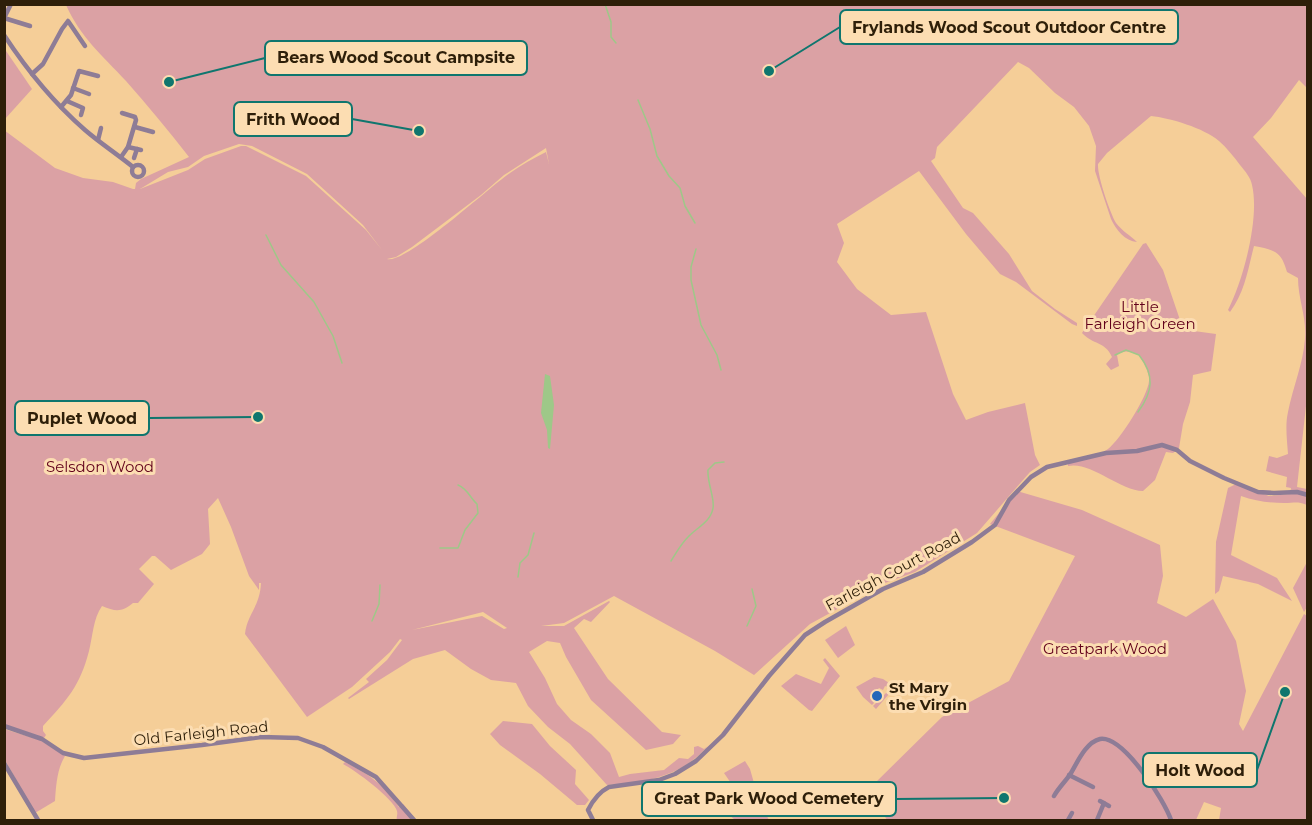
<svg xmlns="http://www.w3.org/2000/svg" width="1312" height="825" font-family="Montserrat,sans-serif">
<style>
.green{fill:#dba1a4;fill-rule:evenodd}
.water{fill:#9ec888}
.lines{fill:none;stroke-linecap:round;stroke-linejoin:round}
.stream{stroke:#9ec888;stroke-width:1.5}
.minor{stroke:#8e7c96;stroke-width:4.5}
.poi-dot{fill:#2568b9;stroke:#fcddb2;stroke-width:2}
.labels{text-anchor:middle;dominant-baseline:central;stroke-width:6;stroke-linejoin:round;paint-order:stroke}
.park-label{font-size:15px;fill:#62001b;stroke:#fcddb2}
.street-label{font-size:15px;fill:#2e1f09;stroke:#fcddb2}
.poi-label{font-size:15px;font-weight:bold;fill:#2e1f09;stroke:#fcddb2;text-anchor:start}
.leader{fill:none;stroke:#0f766e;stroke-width:2}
.callout-dot{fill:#0f766e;stroke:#fcddb2;stroke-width:2}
.callout{fill:#fcddb2;stroke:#0f766e;stroke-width:2}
.callout-label{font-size:16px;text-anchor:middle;font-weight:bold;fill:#2e1f09}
</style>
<rect width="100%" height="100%" fill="#f5ce98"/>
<!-- green -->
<g class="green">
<path d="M 66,5 L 1307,5 L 1307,88 L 1299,80 L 1271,118 L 1253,137 L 1307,199 L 1308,388 L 1297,487 L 1307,489 L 1307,505 C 1297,501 1295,503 1284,503 C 1270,503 1255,501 1241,496 L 1231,555 L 1277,578 L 1292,601 L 1258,584 L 1223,576 L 1219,591 L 1215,594 L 1216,542 L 1228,488 L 1236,484 L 1269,496 L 1290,494 L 1291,488 L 1286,487 L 1287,477 L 1266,471 L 1269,456 L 1277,458 L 1288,454 C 1287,440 1285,425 1288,412 C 1293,387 1303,364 1305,339 C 1307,318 1298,299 1298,278 L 1287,272 C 1281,251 1275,250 1254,246 C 1248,269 1245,292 1230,312 L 1228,310 C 1243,281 1260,218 1252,185 C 1251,178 1245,171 1240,165 C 1234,157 1227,148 1219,141 C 1204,128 1170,118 1151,116 L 1107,153 L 1098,164 C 1097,175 1110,213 1116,223 C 1122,231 1130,235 1137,242 C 1125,241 1116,230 1111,219 L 1095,171 L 1096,146 L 1089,126 L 1074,107 L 1055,93 L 1029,68 L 1018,62 L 937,147 L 935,158 L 931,161 L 963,208 L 973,213 L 1009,254 L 1032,291 L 1055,309 L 1077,323 L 1077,326 L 1072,324 L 1016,282 L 1000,274 L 966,234 L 919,171 L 837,224 L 844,243 L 837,262 L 857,289 L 891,315 L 926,312 L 953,394 L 966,420 L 988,412 L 1025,403 L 1035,455 L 1040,465 L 1030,472 L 977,533 L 915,572 L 885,583 L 810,624 L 754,675 L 715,651 L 614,596 L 564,623 L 541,626 L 564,626 L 609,601 L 610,602 L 591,622 L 584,619 L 574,628 L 608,679 L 662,732 L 681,735 L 673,744 L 646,750 L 591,700 L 566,657 L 560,643 L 547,641 L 529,652 L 545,678 L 557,704 L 571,720 L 591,734 L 610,753 L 619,777 L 630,774 L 664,770 L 679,758 L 688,759 L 694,754 L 694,747 L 698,746 L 704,749 L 708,746 C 680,777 648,782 607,785 L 570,744 L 548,727 L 528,706 L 516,683 L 491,680 L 471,669 L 445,650 L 413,659 L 349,699 L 348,698 L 369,682 L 366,679 L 387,660 L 402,640 L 400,639 L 390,652 L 352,687 L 307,717 L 245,634 C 247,614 260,607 261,583 L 259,583 L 259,590 L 249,576 L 231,527 L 218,498 L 208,509 L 210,544 L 202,554 L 171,570 L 155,556 L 152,556 L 139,569 L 154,584 L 138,603 L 133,603 C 122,612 116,612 102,606 C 93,619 93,635 89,651 C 80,686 67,700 43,726 L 43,731 L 46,735 L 44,738 L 4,724 L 4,130 L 55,168 L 83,178 L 113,182 L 133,189 L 135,189 L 136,183 L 141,179 L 189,157 C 169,131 148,106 126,81 C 102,55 81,38 66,5 ZM 239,144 L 252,146 L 307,174 L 363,225 L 382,250 L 366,230 L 306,176 L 246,146 L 241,146 L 205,159 L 188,170 L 140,189 L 168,172 L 188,167 L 204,156 ZM 546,148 L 549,164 L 546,152 C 534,158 521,165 510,173 C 489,187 407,264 387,259 L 396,257 L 412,247 L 481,195 L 504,175 ZM 483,612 L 507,628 L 504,629 L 482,616 L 412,630 Z"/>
<polygon points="4,48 32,89 5,119 4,119"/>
<path d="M 1146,243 L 1163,270 L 1180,320 L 1194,331 L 1216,334 L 1211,371 L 1193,375 L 1190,402 L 1183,424 L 1179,448 L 1173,453 L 1166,452 L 1155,480 L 1143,491 C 1119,490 1090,461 1068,466 L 1068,461 C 1080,458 1098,457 1108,449 C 1120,440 1148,396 1149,381 C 1150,373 1143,362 1139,355 C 1130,352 1125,349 1117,355 L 1119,366 L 1111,370 L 1106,364 L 1112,357 C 1105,341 1093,345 1082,333 L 1143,244 Z"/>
<polygon points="1017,491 1082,510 1160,545 1163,576 1157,603 1186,617 1213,599 1236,641 1246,691 1239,724 1243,731 1304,614 1307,616 1307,820 1219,820 1221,808 1204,802 1196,820 887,820 876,802 874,784 942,717 1009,681 1075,556 990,524"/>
<polygon points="1307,562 1307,607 1304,612 1293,588"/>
<polygon points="846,626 855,645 838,658 825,640"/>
<polygon points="825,658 840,676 812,711 809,710 781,686 796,674 821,684 829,668 823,660"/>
<polygon points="874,677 883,679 895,687 876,709 873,706 891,688 885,686 883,690 879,688 870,698 874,703 872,705 863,697 856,687"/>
<polygon points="503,721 532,724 550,746 576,770 575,784 589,800 585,805 577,805 540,774 500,745 490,734"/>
<path d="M 4,729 L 40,740 L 65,756 C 57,769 56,786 55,801 L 35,813 L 5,760 Z"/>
<polygon points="745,761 750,769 760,804 769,820 735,820 727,813 744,802 724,773"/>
<path d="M 345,762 C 371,776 381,782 399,807 L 403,804 L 416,820 L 397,820 C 396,818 398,814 397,811 C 394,799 355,770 343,764 Z"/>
</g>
<!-- water -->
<polygon class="water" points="545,374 550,376 554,405 550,449 548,448 547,430 541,413"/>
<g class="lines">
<!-- stream -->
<g class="stream">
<polyline points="605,4 611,22 611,37 616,43"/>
<polyline points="638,100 650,129 657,156 669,176 680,188 685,206 695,223"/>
<polyline points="266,235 281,265 314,302 333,336 342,363"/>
<polyline points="696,249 691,267 691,280 701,325 717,355 721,370"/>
<path d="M 1115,355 L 1126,350 L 1139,355 C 1155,375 1153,392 1138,412"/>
<path d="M 440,548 L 458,548 L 465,530 L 478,513 L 477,504 C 470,498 468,489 458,485"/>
<path d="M 671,561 C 676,553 681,544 688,537 C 696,528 711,522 713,508 C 715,498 707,483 708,470 L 715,463 L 724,462"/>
<polyline points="518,577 520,563 528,555 534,533"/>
<polyline points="372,621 379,604 380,585"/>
<polyline points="747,626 756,606 752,589"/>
</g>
<!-- minor -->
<g class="minor">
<polyline points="4,18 30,26"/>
<polyline points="4,18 11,4"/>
<path d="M 4,35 C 27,70 54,103 85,130 C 100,143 117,154 133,167"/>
<polyline points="32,74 43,64 62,29 68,21 85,46"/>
<polyline points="73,88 89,94"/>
<polyline points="67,101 83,108 81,115"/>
<polyline points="61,107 71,95 79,71 98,76"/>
<polyline points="135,127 153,132"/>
<polyline points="98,140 101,128"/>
<polyline points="128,147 141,150"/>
<polyline points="121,157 128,147 136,120 135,117 122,113"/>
<polyline points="134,158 137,149"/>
<circle cx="138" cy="171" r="6"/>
<polyline points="4,726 42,739 63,753 84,758 202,745 261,737 298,738 323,747 376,777 414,820"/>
<polyline points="4,763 38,820"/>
<polyline points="1069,775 1093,787"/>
<path d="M 1054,796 C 1059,787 1066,781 1071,773 C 1077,763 1086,742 1100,739 C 1123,735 1165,801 1171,820"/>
<polyline points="1100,801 1109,806"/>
<path d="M 593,820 L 588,810 C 593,800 599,792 609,787 L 659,780 L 675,774 L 696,761 L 723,735 L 769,676 L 805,635 L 825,622 L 883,589 L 923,572 L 972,542 L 995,525 L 1009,500 L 1031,477 L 1047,467 L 1106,453 L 1137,451 L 1162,445 L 1177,450 L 1190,461 L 1224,478 L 1258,492 L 1274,493 L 1297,492 L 1308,495"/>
<polyline points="1068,820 1072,813"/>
<polyline points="1097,820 1104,803"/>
</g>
</g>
<!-- markers -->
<circle class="poi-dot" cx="877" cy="696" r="6"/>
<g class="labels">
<!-- park labels -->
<g class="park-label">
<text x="1140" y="306">Little<tspan x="1140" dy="17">Farleigh Green</tspan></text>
<text x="100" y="466">Selsdon Wood</text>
<text x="1105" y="648">Greatpark Wood</text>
</g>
<!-- street labels -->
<g class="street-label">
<text transform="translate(893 571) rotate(-28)">Farleigh Court Road</text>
<text transform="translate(201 733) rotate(-6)">Old Farleigh Road</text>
</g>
<!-- poi labels -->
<g class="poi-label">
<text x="889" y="687">St Mary<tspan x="889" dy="17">the Virgin</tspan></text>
</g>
</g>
<!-- callouts -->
<path class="leader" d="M769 71L840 27M169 82L265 58M419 131L352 119M258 417L149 418M1285 692L1257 770M1004 798L896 799"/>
<g class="callout-dot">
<circle cx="769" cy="71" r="6"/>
<circle cx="169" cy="82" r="6"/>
<circle cx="419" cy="131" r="6"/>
<circle cx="258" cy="417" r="6"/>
<circle cx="1285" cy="692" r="6"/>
<circle cx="1004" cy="798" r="6"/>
</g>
<g class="callout">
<rect x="840" y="10" width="338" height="34" rx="6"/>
<rect x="265" y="41" width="262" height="34" rx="6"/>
<rect x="234" y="102" width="118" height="34" rx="6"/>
<rect x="15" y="401" width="134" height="34" rx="6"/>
<rect x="1143" y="753" width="114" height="34" rx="6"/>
<rect x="642" y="782" width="254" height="34" rx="6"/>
</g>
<g class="callout-label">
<text x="1009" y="33">Frylands Wood Scout Outdoor Centre</text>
<text x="396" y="63">Bears Wood Scout Campsite</text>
<text x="293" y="125">Frith Wood</text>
<text x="82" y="424">Puplet Wood</text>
<text x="1200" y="776">Holt Wood</text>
<text x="769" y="804">Great Park Wood Cemetery</text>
</g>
<!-- border -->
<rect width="1312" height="825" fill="none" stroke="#2e1f09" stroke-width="12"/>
</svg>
